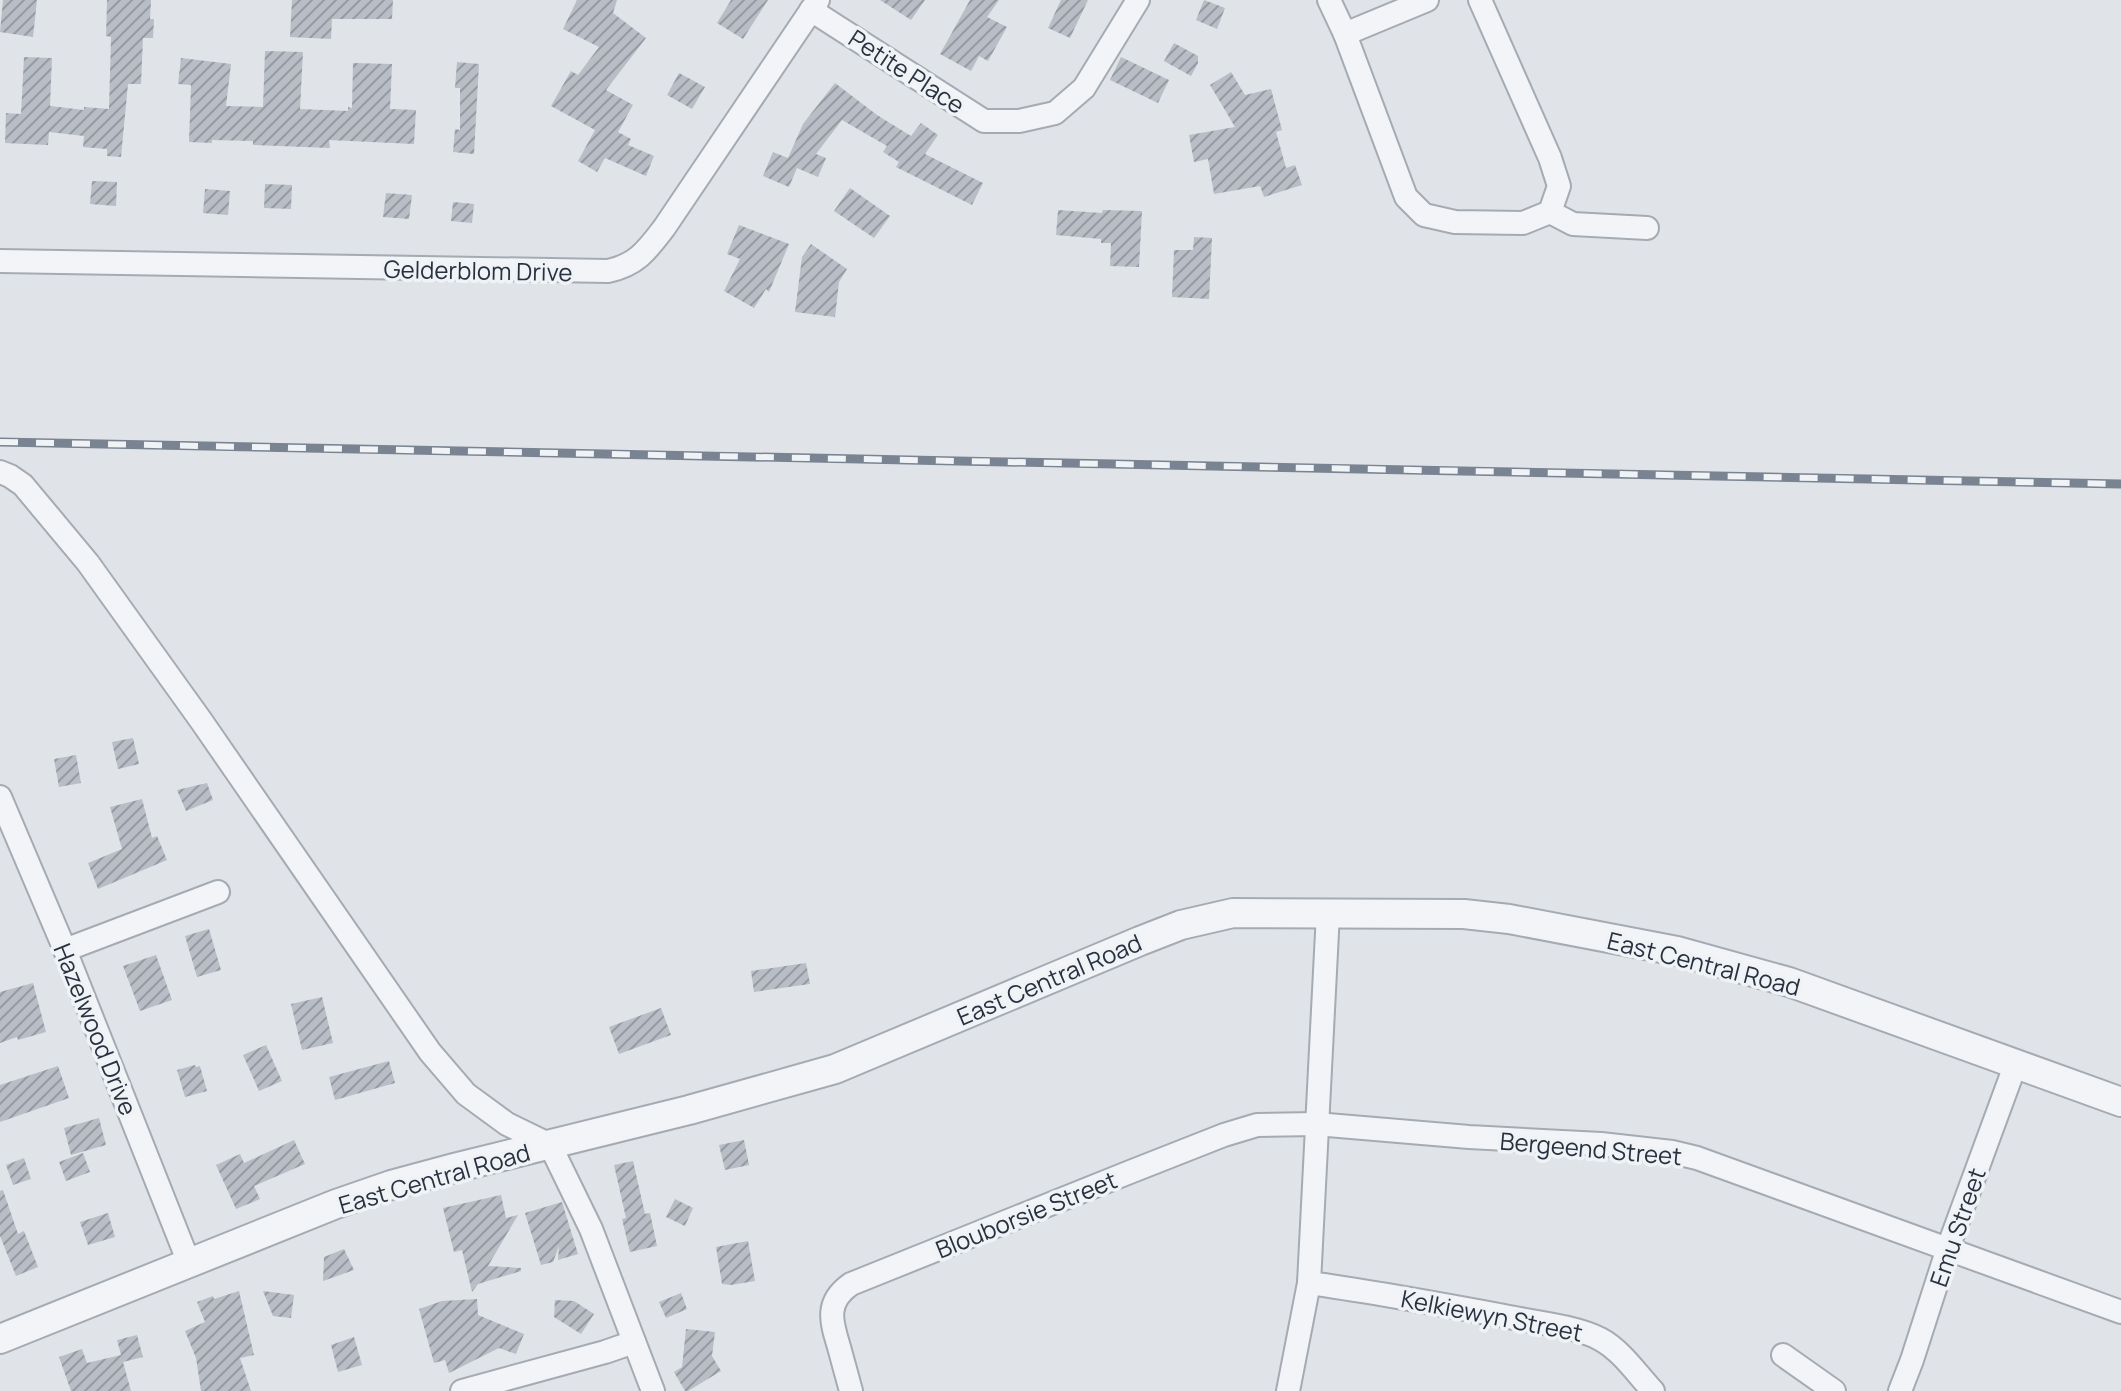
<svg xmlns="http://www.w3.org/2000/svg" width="2121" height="1391" font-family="Manrope,sans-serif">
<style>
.building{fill:url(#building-hatch)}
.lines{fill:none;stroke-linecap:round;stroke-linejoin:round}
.minor-casing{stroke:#a5abb3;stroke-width:26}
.tertiary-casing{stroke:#a5abb3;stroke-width:32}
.minor{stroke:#f3f4f7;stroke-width:22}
.tertiary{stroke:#f3f4f7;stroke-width:28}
.rail-casing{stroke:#7a8392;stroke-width:9}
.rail{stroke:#f0f3f6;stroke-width:6;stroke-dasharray:18;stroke-linecap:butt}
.labels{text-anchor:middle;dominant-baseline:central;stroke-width:7;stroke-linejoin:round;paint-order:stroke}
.street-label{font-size:24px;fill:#293140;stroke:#f0f3f6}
</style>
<defs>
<pattern id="building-hatch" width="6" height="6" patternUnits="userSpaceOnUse" patternTransform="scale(2)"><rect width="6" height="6" fill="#b8bdc6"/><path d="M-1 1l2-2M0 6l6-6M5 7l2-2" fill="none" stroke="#969aa2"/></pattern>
</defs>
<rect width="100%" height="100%" fill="#e0e4e9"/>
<!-- building -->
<g class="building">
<polygon points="3,0 37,0 33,37 0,32"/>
<polygon points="107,0 151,0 150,19 154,19 153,38 143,38 141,84 128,84 121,157 107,156 107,149 83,147 84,136 49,132 48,145 5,143 6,113 21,114 24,57 52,58 50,106 84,110 84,107 109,109 111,37 106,36"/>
<polygon points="292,0 393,0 392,19 332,19 331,39 290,37"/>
<polygon points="577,0 617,0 613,13 646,38 606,90 633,105 618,132 631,139 628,145 654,156 646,176 605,158 597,172 578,161 595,130 551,106 571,71 578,75 599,47 563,29"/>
<polygon points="731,0 768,0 743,39 717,23"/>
<polygon points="880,0 925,0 911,20"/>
<polygon points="970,0 999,0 987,17 1007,27 988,61 979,56 971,71 940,54"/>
<polygon points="1061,0 1088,0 1070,38 1048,28"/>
<polygon points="1204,0 1225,8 1217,29 1196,20"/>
<polygon points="1174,43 1198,56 1198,63 1191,76 1164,61"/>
<polygon points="265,51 303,52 300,109 348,111 348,107 352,108 353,63 392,64 390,109 416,110 414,144 329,140 330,148 253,145 253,141 212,140 212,143 189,142 191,85 178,84 181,58 231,64 226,106 263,107"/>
<polygon points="1121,57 1169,80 1158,103 1110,80"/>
<polygon points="457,62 479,64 474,154 453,152 455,129 460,130 460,88 455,88"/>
<polygon points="1231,72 1245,95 1271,89 1282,130 1276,132 1286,168 1295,165 1302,185 1264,197 1260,186 1214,194 1208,159 1194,162 1189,135 1235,127 1210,85"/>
<polygon points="679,73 705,87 692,109 667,95"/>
<polygon points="835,83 877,115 911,136 921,123 938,135 925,154 983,183 972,205 896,167 899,162 883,152 887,146 842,120 816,154 826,158 818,177 797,168 789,187 763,176 773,152 788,158 803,124"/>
<polygon points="92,181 117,182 116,206 90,204"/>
<polygon points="265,184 292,185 291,209 264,208"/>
<polygon points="850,188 890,216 874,238 834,211"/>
<polygon points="205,189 230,191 228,215 203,213"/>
<polygon points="386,193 412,195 409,219 383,217"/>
<polygon points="453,202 474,204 472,223 451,221"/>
<polygon points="1058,210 1102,213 1103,210 1142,211 1139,267 1110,266 1111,243 1101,243 1101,239 1056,235"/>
<polygon points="739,225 789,244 769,292 766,289 754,308 724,291 740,259 727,254"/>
<polygon points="1194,237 1212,238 1209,299 1172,297 1174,250 1193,250"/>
<polygon points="811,244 847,269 839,282 835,317 795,312 802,257"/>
<polygon points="133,738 139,764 118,769 112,742"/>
<polygon points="76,755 81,783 59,787 54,759"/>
<polygon points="207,783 213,800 186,811 177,790"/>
<polygon points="142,799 152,838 157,836 167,860 98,889 88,863 122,849 110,807"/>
<polygon points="209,929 221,970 197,977 185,936"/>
<polygon points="156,955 172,1000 140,1011 123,966"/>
<polygon points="806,963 810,984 754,992 751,971"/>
<polygon points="33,983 46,1032 18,1040 17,1037 0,1043 0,992"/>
<polygon points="322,997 333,1043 302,1050 291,1004"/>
<polygon points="661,1008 671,1035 619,1054 609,1027"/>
<polygon points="266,1045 282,1081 259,1091 243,1055"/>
<polygon points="389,1061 395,1083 335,1100 329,1077"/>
<polygon points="195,1065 196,1067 200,1066 207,1091 185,1097 177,1070"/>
<polygon points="58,1066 69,1098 0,1122 0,1085"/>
<polygon points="99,1118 106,1145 71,1155 64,1128"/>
<polygon points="294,1140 305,1164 254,1186 260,1199 236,1209 216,1165 240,1154 244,1163"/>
<polygon points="744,1140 749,1165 725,1170 719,1145"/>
<polygon points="83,1153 90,1172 66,1181 59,1162"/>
<polygon points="24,1158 31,1179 13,1185 6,1165"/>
<polygon points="633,1161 645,1214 650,1213 657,1246 630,1252 622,1219 626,1218 614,1165"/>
<polygon points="3,1190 18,1234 24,1231 38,1267 16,1276 0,1236 0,1191"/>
<polygon points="501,1195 506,1218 518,1215 488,1266 521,1268 521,1271 478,1284 472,1292 462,1250 454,1252 443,1208"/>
<polygon points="675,1199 693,1208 685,1226 666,1217"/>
<polygon points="562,1202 578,1254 558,1260 559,1246 553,1262 541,1265 525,1213"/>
<polygon points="108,1213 115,1237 88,1245 80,1222"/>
<polygon points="748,1241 755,1281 731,1285 722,1284 716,1247"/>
<polygon points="344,1249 354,1270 323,1281 324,1257"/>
<polygon points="239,1291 254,1355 240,1358 251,1391 201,1391 196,1358 185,1331 205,1322 197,1302 213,1296 214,1299"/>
<polygon points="263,1291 294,1295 291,1318 273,1316"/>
<polygon points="681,1293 687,1309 666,1318 659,1302"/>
<polygon points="477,1299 478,1315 524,1334 516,1354 499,1348 449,1373 445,1360 434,1363 419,1309 442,1301"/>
<polygon points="555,1300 574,1301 594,1314 581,1334 554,1317"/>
<polygon points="686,1329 715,1332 712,1356 721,1371 688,1391 685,1391 674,1372 682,1367"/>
<polygon points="137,1335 143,1357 123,1362 131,1391 71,1391 59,1357 82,1349 87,1363 121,1355 117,1340"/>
<polygon points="354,1337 362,1365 338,1372 331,1345"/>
</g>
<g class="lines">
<defs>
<g id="minor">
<polyline points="1329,0 1345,34 1406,197 1424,215 1455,222 1523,223 1550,212 1559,186 1550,158 1480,0"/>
<polyline points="811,10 984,121 1019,121 1055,113 1084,88 1138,0"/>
<polyline points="1345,34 1427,0"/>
<polyline points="1550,212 1573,224 1647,228"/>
<path d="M 0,261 L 608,271 C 637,265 647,250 664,228 L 818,0"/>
<polyline points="0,472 10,476 23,485 88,563 202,722 430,1052 466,1094 507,1124 550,1145 591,1229 653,1391"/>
<polyline points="0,797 65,950 189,1263"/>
<polyline points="65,950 218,892"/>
<path d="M 1309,1283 C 1375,1292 1439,1304 1504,1316 C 1532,1322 1576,1326 1600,1339 C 1621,1350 1637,1374 1653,1391"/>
<polyline points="1783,1355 1834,1391"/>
<polyline points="462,1391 605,1352 634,1342"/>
<path d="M 851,1391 C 847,1376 843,1362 839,1347 C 831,1321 825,1302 851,1284 L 1130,1172 L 1224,1135 L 1257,1125 L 1316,1124 L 1469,1137 L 1601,1144 L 1672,1152 L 1697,1158 L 2121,1312"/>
<polyline points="1288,1391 1309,1283 1328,913"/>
<polyline points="1900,1391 1912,1360 1948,1248 2016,1063"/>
</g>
<polyline id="tertiary" points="0,1339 336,1204 391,1185 454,1168 689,1110 835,1069 1140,941 1181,925 1233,913 1464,914 1509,919 1677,951 1789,982 2121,1102"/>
</defs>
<!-- minor casing -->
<use href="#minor" class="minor-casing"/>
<!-- tertiary casing -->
<use href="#tertiary" class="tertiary-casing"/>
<!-- minor -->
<use href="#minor" class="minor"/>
<!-- tertiary -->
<use href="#tertiary" class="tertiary"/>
<defs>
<polyline id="rail" points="0,442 2121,484"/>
</defs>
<!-- rail casing -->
<use href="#rail" class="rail-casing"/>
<!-- rail -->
<use href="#rail" class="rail"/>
</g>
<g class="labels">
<!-- street labels -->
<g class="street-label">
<text transform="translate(907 71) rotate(33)">Petite Place</text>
<text transform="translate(478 270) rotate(1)">Gelderblom Drive</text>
<text transform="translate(1704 963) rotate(14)">East Central Road</text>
<text transform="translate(1049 979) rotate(-23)">East Central Road</text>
<text transform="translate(96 1029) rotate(68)">Hazelwood Drive</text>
<text transform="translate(1591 1148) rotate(5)">Bergeend Street</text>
<text transform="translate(434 1178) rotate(-16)">East Central Road</text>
<text transform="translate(1026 1214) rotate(-22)">Blouborsie Street</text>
<text transform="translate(1957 1227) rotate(-71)">Emu Street</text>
<text transform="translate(1492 1315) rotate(11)">Kelkiewyn Street</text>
</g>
</g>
</svg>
